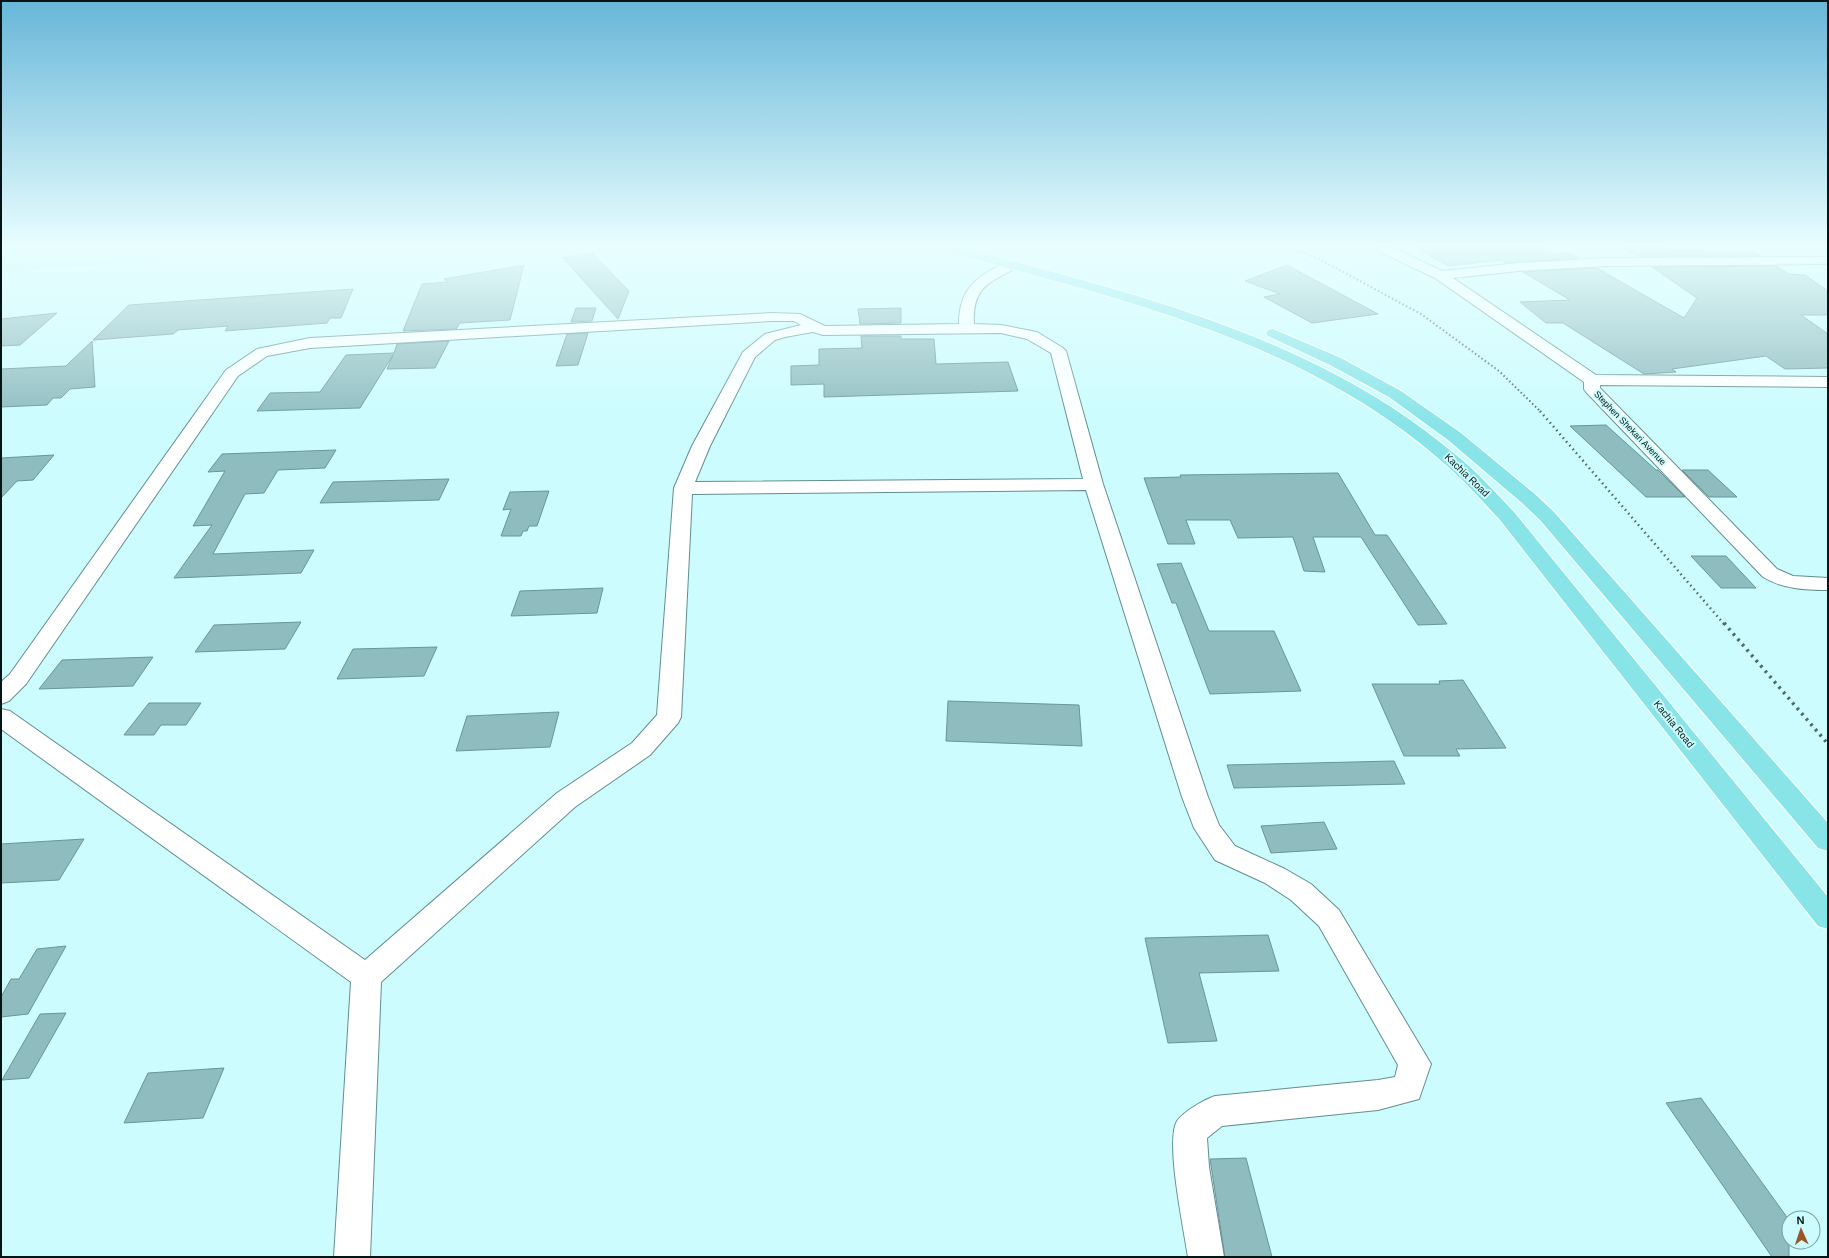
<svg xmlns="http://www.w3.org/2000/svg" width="1829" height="1258" font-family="Arial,sans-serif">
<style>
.built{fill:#b7f2f3}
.building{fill:#8ebcbf;stroke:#699698}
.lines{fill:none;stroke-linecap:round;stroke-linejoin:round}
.minor-casing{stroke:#618e90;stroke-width:2}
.major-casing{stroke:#fff;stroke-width:2}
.minor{fill:#fff;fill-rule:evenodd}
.major{fill:#89e4e8;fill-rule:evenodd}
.rail-far2{stroke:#4e6a6c;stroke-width:2;stroke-dasharray:1.5 2.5;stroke-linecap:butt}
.rail-far1{stroke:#4e6a6c;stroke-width:2.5;stroke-dasharray:1.5 3.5;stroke-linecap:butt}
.rail{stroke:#4e6a6c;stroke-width:3.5;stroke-dasharray:2.5 4.5;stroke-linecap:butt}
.labels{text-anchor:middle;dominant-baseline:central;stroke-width:4;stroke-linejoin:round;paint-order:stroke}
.far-street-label{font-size:9px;fill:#041516;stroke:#ccfcfe}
.street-label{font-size:10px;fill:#041516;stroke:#ccfcfe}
</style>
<rect width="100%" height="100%" fill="#ccfcfe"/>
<!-- built -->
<polygon class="built" points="1,248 296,248 1,273"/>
<!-- building -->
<g class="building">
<polygon points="1416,248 1544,248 1554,254 1569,253 1579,258 1506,263 1502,260 1448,266"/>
<polygon points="1624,248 1665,248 1668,250 1705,250 1708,252 1754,252 1761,256 1637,256"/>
<polygon points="592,253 629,291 618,319 563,258"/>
<polygon points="524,265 510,320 460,323 456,329 403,331 422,284 447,282 444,279"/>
<polygon points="1287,265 1378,314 1312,323 1264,297 1280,294 1245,281"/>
<polygon points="1776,266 1789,274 1805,275 1828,291 1828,315 1801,315 1828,334 1828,368 1785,369 1766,356 1672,369 1676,372 1644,374 1563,323 1546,323 1520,302 1570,300 1523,272 1597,268 1684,318 1697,298 1652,267"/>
<polygon points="353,289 341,318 330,318 327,323 225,331 228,326 178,330 173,334 93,340 129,305"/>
<polygon points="576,308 596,308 592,321 571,322"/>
<polygon points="901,308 901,323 860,324 858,309"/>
<polygon points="57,313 20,345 1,346 1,319"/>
<polygon points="588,333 578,365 556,366 567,334"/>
<polygon points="861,336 901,336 901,339 934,339 936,364 1008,362 1018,391 824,397 824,384 791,385 791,366 819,365 819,349 862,348"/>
<polygon points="92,341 95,387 70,389 61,398 53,398 47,405 1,407 1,369 66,366"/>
<polygon points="449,341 435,368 387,369 393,355 360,408 257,411 270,393 320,392 346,355 394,353 397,344"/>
<polygon points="1606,425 1656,470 1658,470 1685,497 1646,497 1570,426"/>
<polygon points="336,450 325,468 278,470 264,493 245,494 213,554 314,550 301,573 174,578 212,525 193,526 225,471 208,472 222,454"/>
<polygon points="54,455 33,480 17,481 1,498 1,458"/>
<polygon points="1682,470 1708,470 1737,497 1709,497"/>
<polygon points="1338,473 1375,535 1387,535 1447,624 1418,625 1361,537 1313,537 1325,572 1304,571 1293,537 1238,538 1230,520 1186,520 1195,544 1168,544 1144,478 1181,477 1180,475"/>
<polygon points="449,479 439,500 320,503 333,482"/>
<polygon points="549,491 537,526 529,526 527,531 523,531 521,536 501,536 511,509 503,510 510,492"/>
<polygon points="1691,556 1726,556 1756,588 1721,588"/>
<polygon points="1181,563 1209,631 1274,631 1301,691 1210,694 1176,603 1172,603 1157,564"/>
<polygon points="603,588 597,613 511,616 520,591"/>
<polygon points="301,622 285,649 195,652 214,625"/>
<polygon points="437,647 424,676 337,679 353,649"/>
<polygon points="153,657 133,686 39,689 62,660"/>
<polygon points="1463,680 1506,748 1456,749 1460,756 1404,756 1372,684 1440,684 1439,681"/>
<polygon points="948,701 1079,705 1082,746 946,741"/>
<polygon points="149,703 201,703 186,725 161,725 154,735 124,735"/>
<polygon points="559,712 550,747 456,751 467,716"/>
<polygon points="1394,761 1405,784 1234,788 1227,765"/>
<polygon points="1324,822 1337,849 1271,853 1261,826"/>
<polygon points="84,839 59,880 1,883 1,844"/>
<polygon points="1268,935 1279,971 1199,973 1217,1041 1168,1043 1145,938"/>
<polygon points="66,946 28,1014 1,1017 1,997 11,979 19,979 37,949"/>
<polygon points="66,1013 29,1078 2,1080 40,1014"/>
<polygon points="224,1068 203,1118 124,1123 148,1073"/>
<polygon points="1701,1098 1789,1220 1789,1257 1772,1257 1666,1103"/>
<polygon points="1246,1158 1272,1257 1225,1257 1210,1159"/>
</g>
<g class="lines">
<defs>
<g id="minor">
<path d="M 1377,248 L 1393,248 L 1442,271 L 1518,263 L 1606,258 L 1828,257 L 1828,263 L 1824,264 L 1606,266 L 1518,271 L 1453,278 L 1596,375 L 1828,377 L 1828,387 L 1600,385 L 1600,388 L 1777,569 L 1793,576 L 1828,578 L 1828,590 C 1805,590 1783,589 1763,577 L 1586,392 L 1584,389 L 1584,382 L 1435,278 L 1378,251 Z"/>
<path d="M 1011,261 L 1016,262 L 1018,265 L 1016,268 C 988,283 972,288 974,324 L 1001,325 L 1037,332 L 1063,348 L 1066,351 L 1103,484 L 1208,797 L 1219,825 L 1235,846 L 1285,869 L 1311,884 L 1339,910 L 1431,1064 L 1419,1099 L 1378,1110 L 1222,1126 L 1207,1138 L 1209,1167 L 1224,1257 L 1188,1257 C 1184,1230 1165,1141 1177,1121 C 1184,1111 1204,1100 1215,1096 L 1378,1080 L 1395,1077 L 1398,1065 L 1319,926 L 1291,900 L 1265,883 L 1215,860 L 1194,828 L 1182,797 L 1086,490 L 692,494 L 681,717 L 678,723 L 650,755 L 575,807 L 381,982 L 370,1257 L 334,1257 L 351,982 L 1,729 L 1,709 L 10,711 L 365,960 L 557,793 L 632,743 L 657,715 L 674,488 L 692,446 L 743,352 L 765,334 L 801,325 L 794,321 L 772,321 L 310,348 L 267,356 L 238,376 L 26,684 L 9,701 L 1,704 L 1,682 L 10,674 L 226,370 L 257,349 L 310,338 L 772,313 L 800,314 L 825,326 L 959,324 C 959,298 968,283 991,270 C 997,267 1004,263 1011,261 ZM 813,332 L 823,335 L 1001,333 L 1027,339 L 1051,353 L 1083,479 L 695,482 L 710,446 L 755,357 L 775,340 L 785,337 Z"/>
</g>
<g id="major">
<path d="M 944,248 L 964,248 C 1138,295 1315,336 1456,455 C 1477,472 1495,492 1514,512 L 1828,897 L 1828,929 L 1818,926 L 1500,520 C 1482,501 1465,481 1445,464 C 1305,340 1120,299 945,251 Z"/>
<polygon points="1273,329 1341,358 1401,391 1461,433 1536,495 1554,512 1828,823 1828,851 1818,848 1540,520 1522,503 1448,440 1389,397 1330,365 1268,336 1266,333 1268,330"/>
</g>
</defs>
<!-- minor casing -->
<use href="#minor" class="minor-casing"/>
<!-- major casing -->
<use href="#major" class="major-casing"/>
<!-- minor -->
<use href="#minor" class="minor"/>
<!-- major -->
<use href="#major" class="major"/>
<!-- rail-far2 -->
<polyline class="rail-far2" points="1292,248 1319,259 1421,314 1499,371 1541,412"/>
<!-- rail-far1 -->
<polyline class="rail-far1" points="1540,411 1724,624"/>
<!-- rail -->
<polyline class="rail" points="1724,623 1828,744"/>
</g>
<!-- sky -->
<linearGradient id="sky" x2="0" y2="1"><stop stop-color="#67b6d8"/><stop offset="0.58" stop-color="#e8feff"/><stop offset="1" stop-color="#e8feff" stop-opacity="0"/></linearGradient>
<rect width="1829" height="424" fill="url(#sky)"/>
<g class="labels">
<!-- far-street labels -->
<g class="far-street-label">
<text transform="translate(1630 428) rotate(46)">Stephen Shekari Avenue</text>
</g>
<!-- street labels -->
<g class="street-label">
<text transform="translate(1467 475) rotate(44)">Kachia Road</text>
<text transform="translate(1674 724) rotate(51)">Kachia Road</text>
</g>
</g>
<!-- border -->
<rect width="1829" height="1258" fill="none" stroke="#041516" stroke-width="4"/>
<!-- north arrow -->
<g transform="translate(1801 1230) rotate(357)"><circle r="19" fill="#ccfcfe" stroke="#7ca0a1"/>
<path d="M0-3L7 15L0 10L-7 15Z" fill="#9a552a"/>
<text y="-6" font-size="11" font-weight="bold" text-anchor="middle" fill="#041516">N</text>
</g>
</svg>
